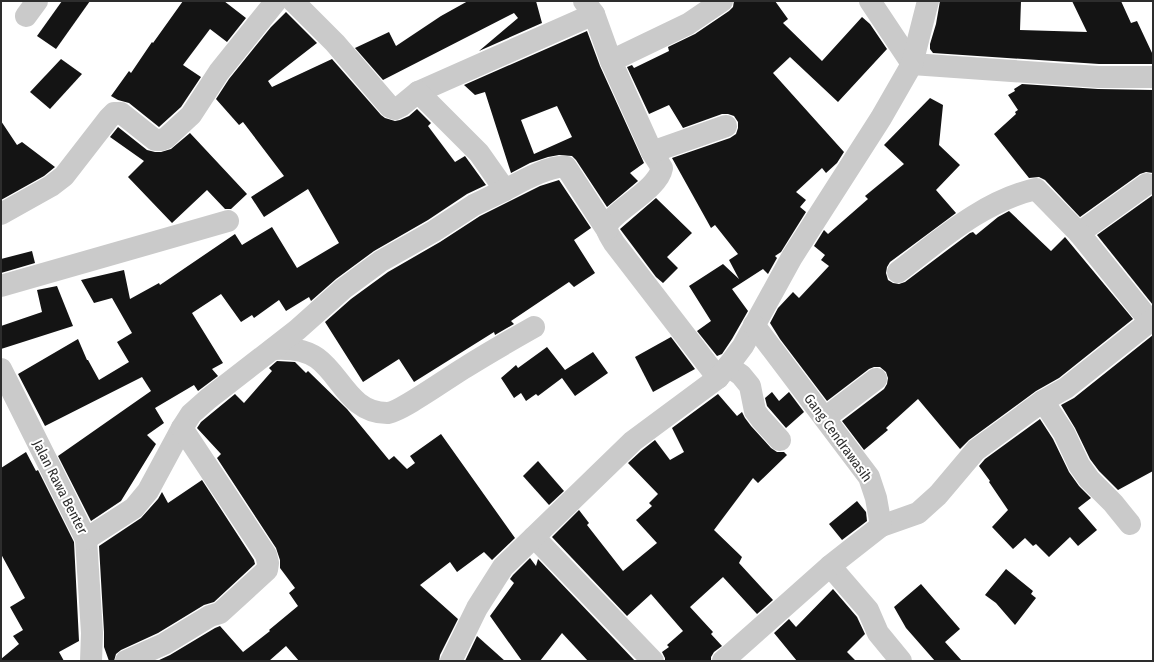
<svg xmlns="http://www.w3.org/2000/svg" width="1154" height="662" font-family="'Fira Sans Condensed',sans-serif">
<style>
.building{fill:#141414;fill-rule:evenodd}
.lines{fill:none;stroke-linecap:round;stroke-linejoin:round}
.minor{stroke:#cacaca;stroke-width:22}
.labels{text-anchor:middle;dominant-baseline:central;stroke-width:4;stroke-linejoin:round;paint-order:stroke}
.street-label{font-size:14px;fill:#2d2d2d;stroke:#fff}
</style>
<rect width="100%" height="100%" fill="#fff"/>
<!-- building -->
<g class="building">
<polygon points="62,1 90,1 56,49 37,36"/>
<polygon points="183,1 224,1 246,18 227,42 210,29 183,65 201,77 181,107 159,127 129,103 118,100 111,96 129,71 131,73 152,42 153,43"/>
<polygon points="468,1 536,1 542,23 479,51 518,18 514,13 383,80 355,48 389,32 396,46 441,16"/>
<polygon points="734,1 775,1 788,19 783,23 822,61 862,17 870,24 887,49 838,102 790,57 773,73 844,152 837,163 826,173 822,168 796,192 806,200 800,207 806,212 781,252 775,256 777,258 768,274 763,269 732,289 748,311 732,339 722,354 717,356 697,331 711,321 689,286 723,264 739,279 729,260 738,254 715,225 711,228 672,158 730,138 736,134 738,128 738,122 734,116 728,114 722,114 683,128 669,105 649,114 627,67 632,65 634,68 669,51 668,47 695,34 729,11 733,7"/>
<polygon points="940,1 1021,1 1020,30 1087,32 1072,1 1121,1 1131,23 1137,21 1153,55 1153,64 1099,64 933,53 930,49 930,44 936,24"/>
<polygon points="286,12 317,43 268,81 272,87 332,59 381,115 385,118 395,121 400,120 409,116 417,109 431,123 428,126 455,162 465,156 486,185 467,194 428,220 374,251 336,279 311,301 309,297 286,311 279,300 254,318 252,315 241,322 221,294 192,313 223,363 212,369 218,376 198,391 194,385 155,408 164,423 147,435 156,444 121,501 91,521 58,456 151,391 142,377 45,426 18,374 78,339 87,360 88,360 99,380 129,362 117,342 132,333 112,298 94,303 81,280 124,270 130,299 159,283 160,285 235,234 242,245 272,227 297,268 339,243 308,189 264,217 251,197 284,176 243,122 239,125 216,99 229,79 271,27"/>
<path d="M 587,31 L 600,66 L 644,163 L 630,173 L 638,181 L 607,207 L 576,160 L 572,156 L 559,155 L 548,157 L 530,163 L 511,173 L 485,92 L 475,95 L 464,85 ZM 557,106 L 572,137 L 534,154 L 521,120 Z"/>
<polygon points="61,59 82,74 50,109 30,92"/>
<polygon points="1022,84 1098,89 1153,90 1153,173 1146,172 1140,174 1080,217 1045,180 1039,177 1029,178 994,134 1016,114 1015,112 1018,110 1008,95 1015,91 1014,89"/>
<polygon points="930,98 943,105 939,145 960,165 936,190 956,213 890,262 887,267 886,273 888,280 893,283 899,284 905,282 970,233 973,232 976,235 998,217 1009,211 1051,251 1065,237 1133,319 1059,378 1036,391 969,440 960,449 918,399 886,428 888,430 864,450 842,421 884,389 887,384 888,378 886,372 880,367 874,367 869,369 827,401 780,339 770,323 778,308 793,292 799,298 829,266 821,260 825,255 814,246 824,230 828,234 868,199 865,196 904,164 884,145"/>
<polygon points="1,121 17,145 22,142 55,167 44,176 1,200"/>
<polygon points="118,127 147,150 155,152 161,152 171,149 190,133 247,194 231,209 225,209 207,190 172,223 128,177 144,161 110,137"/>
<polygon points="559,180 591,228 574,240 595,273 574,287 569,282 511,321 514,324 495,335 494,332 414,382 399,359 363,382 325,322 351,299 388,272 440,242 480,216 540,186"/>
<polygon points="1153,195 1153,305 1097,235"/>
<polygon points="656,198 692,233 667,257 678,268 663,283 656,277 620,229"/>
<polygon points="32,251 35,263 1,273 1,259"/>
<polygon points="57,286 73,326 1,349 1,326 42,312 37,290"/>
<polygon points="1153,335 1153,471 1118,490 1099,471 1090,459 1075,428 1061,405 1074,398"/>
<polygon points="671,337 695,369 653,392 635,357"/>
<polygon points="547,347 565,370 593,352 608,373 575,396 562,378 538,396 536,394 526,401 521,393 514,398 501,378 516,365 518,368"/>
<polygon points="277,361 295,362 306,373 308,371 347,409 389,460 394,456 407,469 415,463 410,456 441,434 515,538 492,560 484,552 457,572 450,562 420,585 458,619 440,655 439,661 299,661 286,646 269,661 157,661 170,655 215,628 220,626 243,652 270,631 269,630 298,606 289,593 295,588 280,568 280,560 276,548 217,458 221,454 197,428 201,422 235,394 244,403 272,371 269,368"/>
<polygon points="772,392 779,401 789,392 804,412 786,428 767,406 765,398"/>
<polygon points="718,394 737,416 742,412 745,418 751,426 771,448 777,452 784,452 787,455 758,483 753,478 714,530 742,557 739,563 773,600 757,614 723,577 690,607 713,632 711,634 722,646 714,652 711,657 711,661 665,661 665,658 662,652 669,647 667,645 683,631 651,594 627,616 552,537 579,510 589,523 587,525 623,571 657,543 636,520 652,506 649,503 658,494 628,463 641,451 655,440 670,460 684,452 672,428"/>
<polygon points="1040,419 1053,439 1069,472 1079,486 1091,498 1078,508 1097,530 1078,546 1070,537 1049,557 1036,544 1033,546 1025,538 1013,549 992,527 1008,510 989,482 990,481 979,466 985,459"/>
<polygon points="26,452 36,471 38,470 74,542 79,641 59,652 64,661 1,661 1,659 19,644 13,636 23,630 10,607 25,598 1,554 1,468"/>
<polygon points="538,461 564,491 549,505 523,476"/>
<polygon points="202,480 254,560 255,564 214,602 204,605 158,633 121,650 116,654 114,661 109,661 104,647 104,632 99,546 141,518 158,499 162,492 168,503"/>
<polygon points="857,501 866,512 867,521 842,540 829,524"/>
<polygon points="530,558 536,566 538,559 635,661 588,661 562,633 540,661 522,661 490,616 514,583 510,579 513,575"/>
<polygon points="1006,569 1033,591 1031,594 1036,598 1015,625 996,603 985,595"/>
<polygon points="921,584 960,629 945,642 962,661 935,661 906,628 894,607"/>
<polygon points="833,589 857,617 865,634 847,652 856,661 797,661 774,633 789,619 796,627"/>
<polygon points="477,636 505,661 465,661"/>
</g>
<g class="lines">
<!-- minor -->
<g class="minor">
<polyline points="293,1 335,43 390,107 395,109 401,106 418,92 594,14"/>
<polyline points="584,1 594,14 611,61 688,24 722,1"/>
<polyline points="870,1 912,64 1099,77 1153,77"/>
<polyline points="26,16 37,1"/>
<path d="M 611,61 L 652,152 L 662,168 C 658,191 607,213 607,229 C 607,233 612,239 614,243 L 718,378"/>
<path d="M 418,92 L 479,153 L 505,190 C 520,182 549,165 566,167 L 607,230"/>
<polyline points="652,152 726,126"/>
<polyline points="1,214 51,186 64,176 109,118 114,113 121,113 155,140 161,140 166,138 191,115 219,72 276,1"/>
<polyline points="1079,233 1147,184"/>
<path d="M 898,272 C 940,240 983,201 1036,189 L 1079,233 L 1150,321"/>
<polyline points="1,286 228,221"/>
<path d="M 273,349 C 289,348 304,349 317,358 C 341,375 350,413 387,413 C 399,413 452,375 466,367 C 488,353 511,340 534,327"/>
<polyline points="728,366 741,375 750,386 755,411 761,419 780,440"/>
<polyline points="1,369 86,539 92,633 91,661"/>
<polyline points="1043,401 1064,433 1079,465 1089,479 1113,503 1130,524"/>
<polyline points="825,418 876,379"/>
<polyline points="881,526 918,513 938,495 976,450 1043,401 1066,388 1153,319"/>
<polyline points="534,537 653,661"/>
<polyline points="86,539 134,508 148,491 182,428 191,414 208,399 297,330 343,289 381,261 434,231 474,205 505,190"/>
<polyline points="830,566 868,610 878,633 901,661"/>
<polyline points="126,661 164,644 210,616 220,613 267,570 268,563 266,555 182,428"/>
<polyline points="451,661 477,608 503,567 633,441 718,378 728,366 743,346 792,257 881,118 912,64 928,1"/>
<polyline points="723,661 830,566 881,526 876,498 869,477 754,325"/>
</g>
</g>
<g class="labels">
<!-- street labels -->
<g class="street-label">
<text transform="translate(838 438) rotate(54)">Gang Cendrawasih</text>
<text transform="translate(60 487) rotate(63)">Jalan Rawa Benter</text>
</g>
</g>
<!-- border -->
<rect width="1154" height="662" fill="none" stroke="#2d2d2d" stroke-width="4"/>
</svg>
